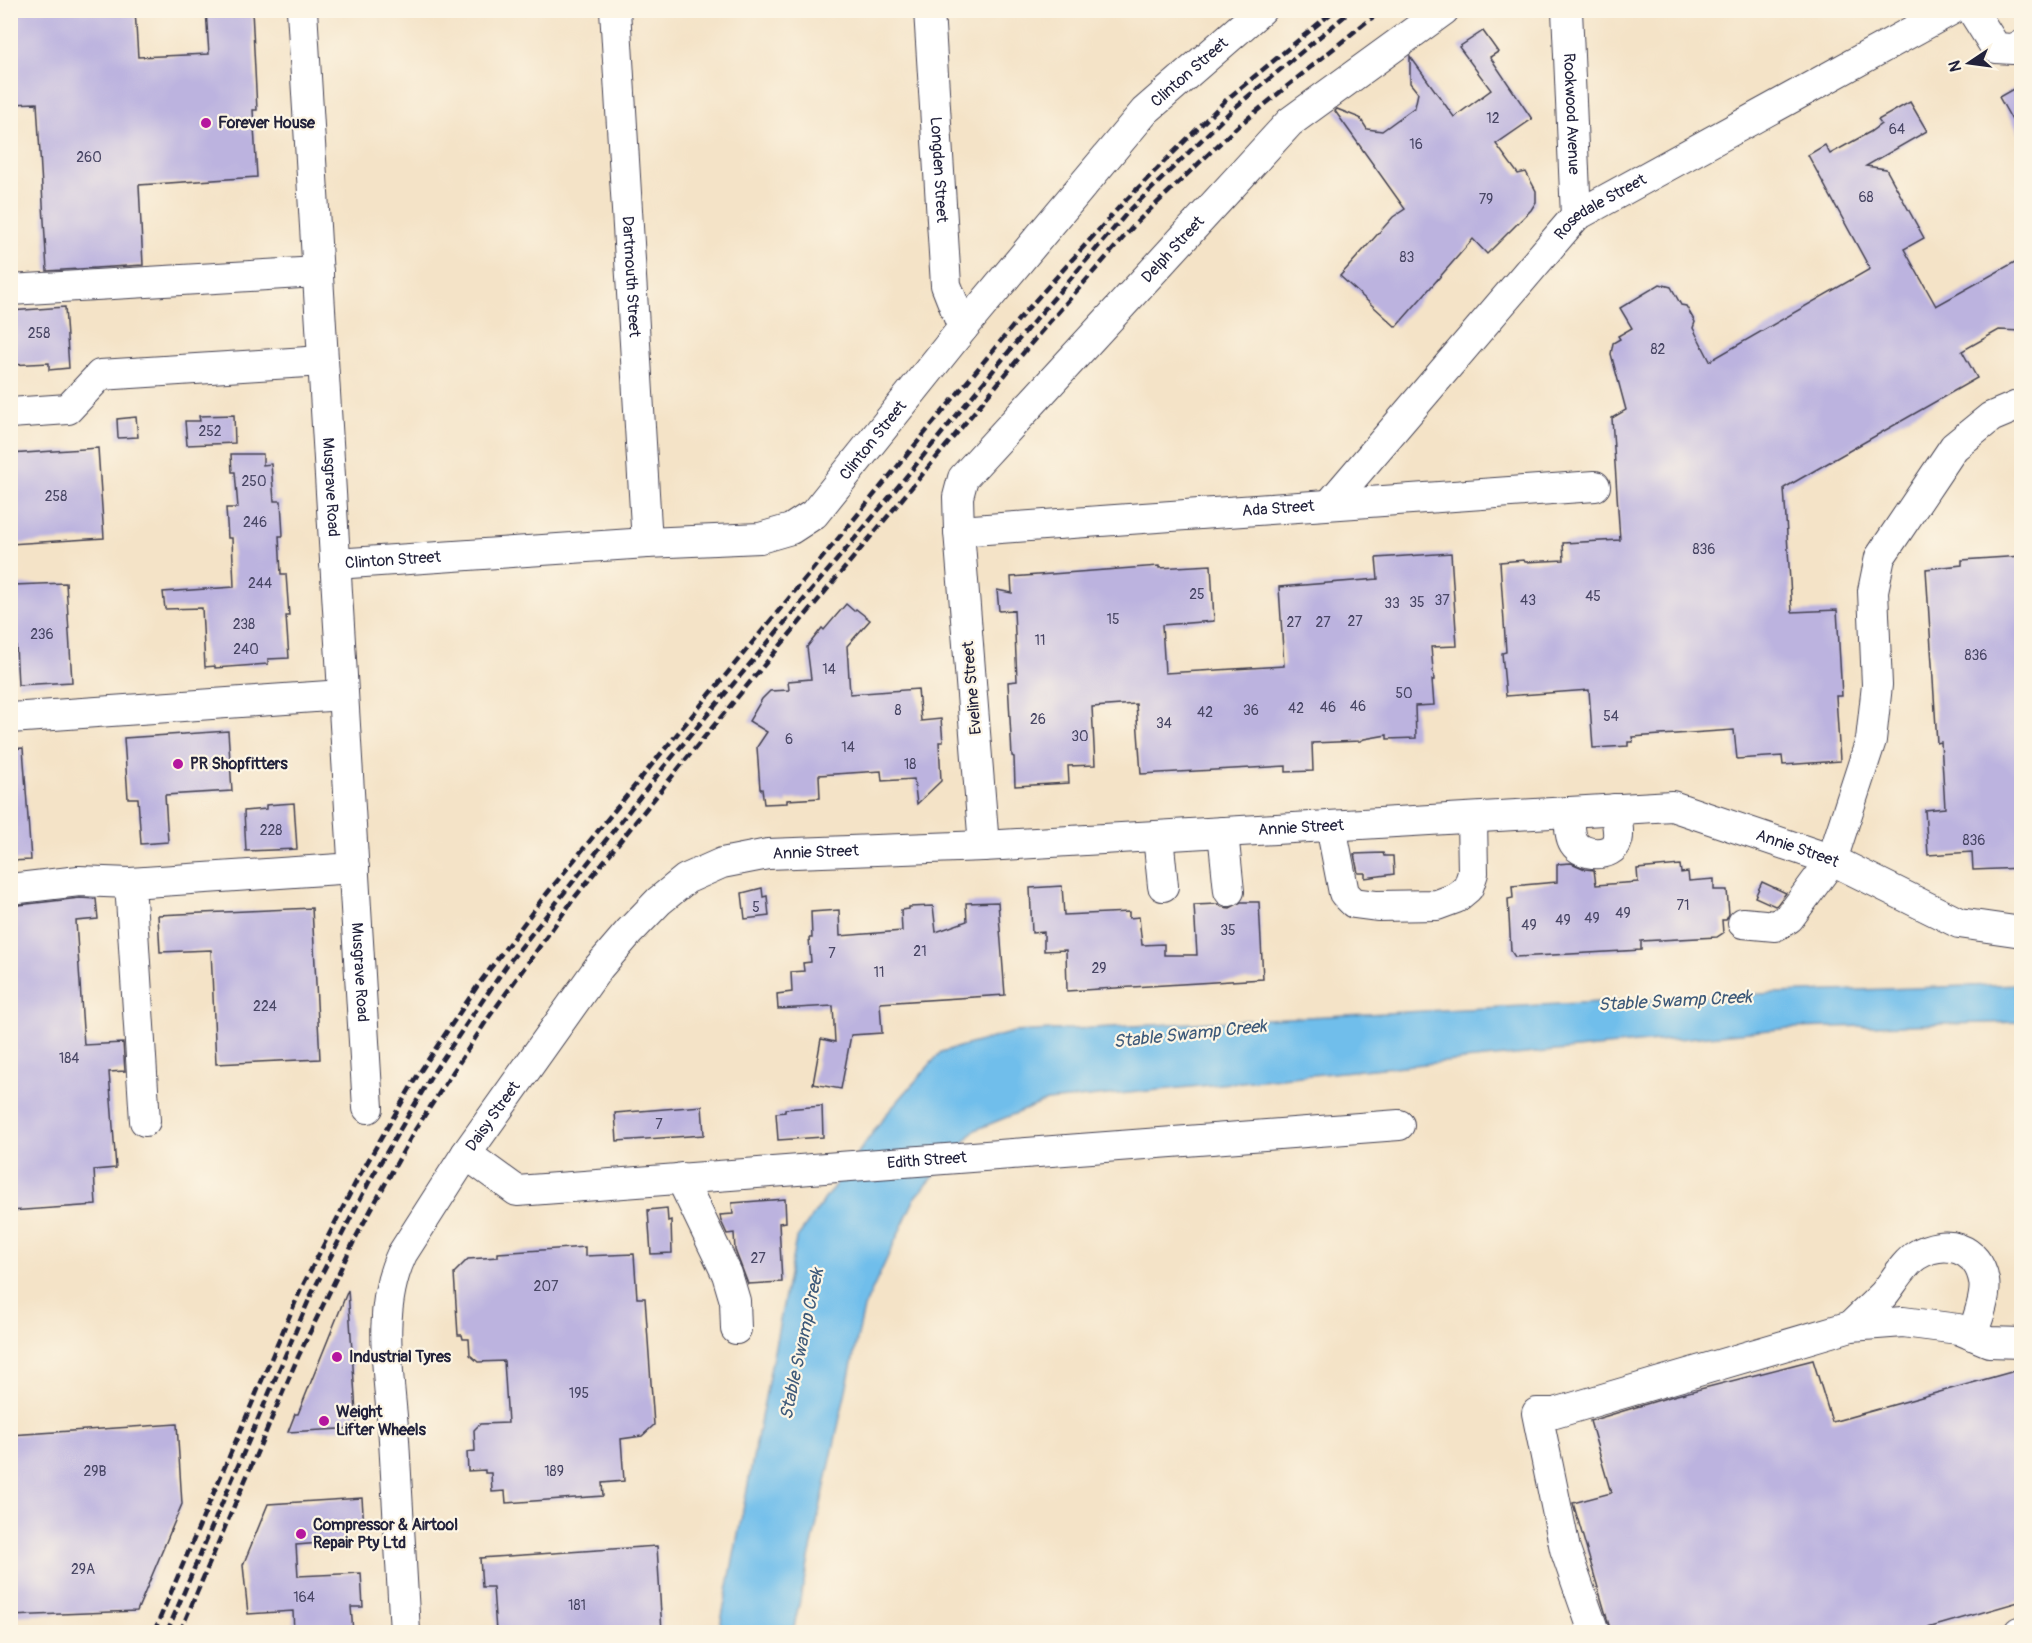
<svg xmlns="http://www.w3.org/2000/svg" width="2032" height="1643" font-family="Pangolin,sans-serif">
<style>
.water{fill:#70beeb;stroke:#497093;stroke-width:1.5}
.building{fill:#bcb3df}
.lines{fill:none;stroke-linecap:round;stroke-linejoin:round}
.minor-casing{stroke:#423f50;stroke-width:32}
.minor{stroke:#fff;stroke-width:30}
.rail{stroke:#22223b;stroke-width:4.5;stroke-dasharray:9 4.5;stroke-linecap:butt}
.poi-dot{fill:#b5179e;stroke:#fcf5e5;stroke-width:2}
.labels{text-anchor:middle;dominant-baseline:central;stroke-width:4.5;stroke-linejoin:round;paint-order:stroke}
.number-label{font-size:14px;fill:#484664}
.street-label{font-size:16px;fill:#22223b;stroke:#fcf5e5}
.poi-label{font-size:16px;font-weight:bold;fill:#22223b;stroke:#fcf5e5;text-anchor:start}
.water-label{font-size:18px;font-style:italic;fill:#3d5979;stroke:#fcf5e5}
</style>
<rect width="100%" height="100%" fill="#fcf5e5"/>
<filter id="ink" filterUnits="userSpaceOnUse"><feTurbulence type="fractalNoise" baseFrequency=".0167" numOctaves="2"/><feDisplacementMap in="SourceGraphic" scale="12" xChannelSelector="R" yChannelSelector="G"/><feConvolveMatrix kernelMatrix="1 2 1 2 8 2 1 2 1" color-interpolation-filters="sRGB"/></filter>
<filter id="wash" filterUnits="userSpaceOnUse"><feTurbulence type="fractalNoise" baseFrequency=".008" numOctaves="4" result="noise"/><feDisplacementMap in="SourceGraphic" scale="24" xChannelSelector="R" yChannelSelector="G"/><feGaussianBlur stdDeviation="1.35" result="paint"/><feColorMatrix in="noise" values="0 0 0 0 0 0 0 0 0 0 0 0 0 0 0 0 0 1.4 0 .05"/><feComposite in="paint" operator="in"/></filter>
<g filter="url(#wash)">
<rect width="100%" height="100%" fill="#f4e3c7"/>
<!-- water -->
<polygon class="water" points="2021,984 2021,1022 1790,1028 1047,1101 975,1130 915,1198 864,1308 793,1632 719,1632 796,1239 884,1117 941,1052 1014,1032 1778,993"/>
<g id="blocks">
<!-- building -->
<g class="building">
<polygon points="10,10 135,10 138,57 209,54 206,10 252,10 257,110 253,110 257,177 139,185 143,265 47,271 37,103 10,104"/>
<polygon points="1483,31 1498,52 1490,57 1532,119 1496,144 1518,174 1526,172 1536,191 1536,202 1531,210 1487,254 1473,239 1396,327 1340,276 1393,217 1405,209 1335,111 1337,109 1360,118 1367,129 1382,131 1415,107 1418,93 1410,83 1410,56 1454,117 1491,90 1459,47"/>
<polygon points="2022,84 2022,138 1999,97"/>
<polygon points="1910,102 1927,131 1866,166 1886,169 1924,238 1904,249 1936,306 2022,258 2022,331 1999,330 1962,351 1977,378 1784,488 1792,612 1837,610 1842,696 1836,696 1840,761 1783,765 1782,756 1737,759 1734,730 1632,737 1633,742 1628,742 1628,746 1593,748 1589,690 1506,696 1502,653 1506,652 1500,562 1524,560 1525,562 1564,560 1563,543 1620,540 1612,418 1626,410 1611,354 1613,343 1620,339 1618,336 1632,328 1620,308 1660,284 1671,287 1681,305 1686,306 1695,322 1693,328 1710,361 1870,269 1808,155 1825,145 1830,154 1870,132 1881,124 1878,120"/>
<polygon points="65,307 69,368 49,370 49,363 10,365 10,311"/>
<polygon points="234,415 235,443 187,445 185,421 200,421 199,416"/>
<polygon points="136,417 138,437 118,438 117,419"/>
<polygon points="98,448 104,538 10,544 10,454"/>
<polygon points="231,454 263,454 263,465 271,464 274,501 281,501 283,536 279,536 281,574 286,574 289,616 286,616 289,658 268,659 268,664 215,668 215,666 205,667 202,608 165,609 163,592 234,587 232,538 228,538 226,508 238,508 235,472 232,472"/>
<polygon points="1451,553 1457,646 1431,647 1434,680 1432,680 1434,705 1415,706 1416,738 1387,739 1387,735 1364,739 1360,741 1312,743 1313,771 1286,772 1286,766 1141,774 1136,704 1092,707 1095,765 1068,766 1069,783 1015,786 1014,757 1012,756 1008,682 1017,681 1014,610 999,611 997,590 1012,593 1011,577 1159,566 1159,568 1211,565 1214,621 1162,625 1165,673 1217,670 1284,666 1279,587 1378,579 1376,558"/>
<polygon points="2022,556 2022,868 1973,870 1972,852 1928,855 1925,810 1945,808 1941,742 1937,743 1926,569 1962,565 1962,560"/>
<polygon points="66,583 72,682 18,685 13,585"/>
<polygon points="846,604 854,611 856,609 870,620 847,646 850,694 918,689 921,721 941,719 943,742 939,742 941,781 917,804 914,779 882,781 881,771 819,775 820,798 787,800 787,803 764,804 762,789 760,789 757,747 767,732 749,721 762,699 770,691 789,690 788,681 811,679 807,647 822,628 824,630"/>
<polygon points="228,731 232,791 165,795 168,842 141,844 138,798 128,798 124,738"/>
<polygon points="23,748 31,860 10,861 10,749"/>
<polygon points="294,803 297,849 246,851 244,811 266,809 266,805"/>
<polygon points="1383,853 1384,856 1393,856 1394,874 1365,878 1365,873 1358,873 1354,854"/>
<polygon points="1571,863 1585,869 1594,870 1596,885 1638,882 1637,869 1680,865 1681,873 1688,872 1689,881 1714,879 1714,890 1727,890 1729,914 1726,920 1722,920 1723,933 1717,937 1641,941 1641,950 1515,957 1511,951 1508,899 1513,898 1512,886 1557,882 1557,864"/>
<polygon points="1762,882 1786,893 1777,905 1775,906 1755,897"/>
<polygon points="1062,886 1064,915 1129,912 1129,918 1139,917 1142,945 1164,944 1164,955 1197,955 1194,905 1218,904 1222,907 1230,908 1241,902 1259,902 1263,979 1067,991 1066,950 1044,951 1044,932 1032,933 1030,888"/>
<polygon points="762,888 763,897 767,896 769,916 745,919 742,893"/>
<polygon points="80,898 96,899 98,919 76,921 84,1045 123,1043 125,1071 109,1072 116,1168 94,1170 96,1205 10,1211 10,906"/>
<polygon points="998,902 1005,995 880,1003 882,1033 851,1035 841,1089 813,1084 821,1039 835,1042 833,1006 778,1009 777,994 792,992 791,972 804,971 803,963 811,962 809,938 812,938 811,912 839,910 840,936 902,931 901,910 909,909 909,907 933,906 936,932 967,921 966,903"/>
<polygon points="312,908 320,1059 216,1064 211,950 160,952 158,915"/>
<polygon points="702,1106 704,1135 617,1141 615,1113"/>
<polygon points="822,1106 823,1137 778,1140 776,1113 785,1112 785,1109"/>
<polygon points="785,1199 786,1222 779,1223 782,1282 748,1284 735,1250 734,1233 727,1234 721,1221 720,1215 733,1214 732,1203"/>
<polygon points="667,1208 668,1221 671,1220 672,1253 651,1254 648,1210"/>
<polygon points="585,1247 585,1256 634,1254 637,1298 645,1298 654,1425 642,1436 621,1439 624,1481 602,1483 603,1496 506,1503 505,1491 492,1492 491,1473 485,1473 485,1470 468,1471 467,1452 475,1451 474,1430 480,1424 508,1423 504,1361 478,1362 470,1355 469,1339 463,1339 462,1335 458,1335 454,1273 468,1259 498,1257 498,1253"/>
<polygon points="348,1290 357,1428 288,1432 295,1414 298,1414"/>
<polygon points="1813,1360 1832,1422 2022,1369 2022,1601 1914,1632 1611,1632 1573,1503 1611,1493 1590,1421 1673,1396"/>
<polygon points="177,1424 182,1504 137,1611 10,1616 10,1435"/>
<polygon points="362,1498 364,1527 345,1527 346,1541 296,1545 298,1576 361,1573 363,1607 351,1607 353,1632 294,1632 293,1611 248,1614 243,1565 268,1504"/>
<polygon points="657,1546 662,1632 496,1632 493,1587 482,1587 480,1558"/>
</g>
</g>
</g>
<g filter="url(#ink)">
<use href="#blocks" fill-opacity="0" stroke="#423f50" stroke-width="1.5"/>
<g class="lines">
<defs>
<g id="minor">
<path id="s1" d="M 302,10 L 368,1108"/>
<path id="s2" d="M 615,10 L 647,543"/>
<path id="s3" d="M 929,10 L 946,285 L 963,328"/>
<path id="s4" d="M 1567,10 L 1576,216"/>
<polyline points="1972,10 1996,48 2013,49 2022,45"/>
<polyline points="10,290 318,272"/>
<polyline points="10,413 68,409 100,375 323,361"/>
<path id="s5" d="M 1330,504 L 1576,216 L 1951,10"/>
<path id="s6" d="M 959,531 L 1595,486"/>
<path id="s7" d="M 335,564 L 647,543 L 760,538 L 791,529 L 814,514 L 963,328 L 1145,111 L 1261,10"/>
<polyline points="10,718 343,695"/>
<path d="M 1569,812 C 1570,821 1569,835 1574,843 C 1582,856 1612,858 1617,841 C 1620,833 1616,818 1615,809"/>
<polyline points="1331,826 1344,893 1354,903 1377,906 1437,905 1456,898 1468,888 1473,873 1472,818"/>
<polyline points="1223,832 1229,891"/>
<polyline points="1158,836 1163,886"/>
<path id="s8" d="M 984,846 L 959,531 L 958,497 L 963,478 L 1290,122 L 1444,10"/>
<polyline points="10,889 79,881 130,883"/>
<polyline points="1743,923 1775,926 1789,918 1832,860 1871,740 1877,685 1873,591 1880,557 1954,447 1991,417 2022,404"/>
<polyline points="145,1121 130,883 354,868"/>
<path id="s9" d="M 466,1154 L 517,1191 L 1399,1125"/>
<polyline points="681,1178 727,1274 735,1301 736,1329"/>
<path d="M 1851,1326 C 1862,1315 1873,1305 1884,1294 C 1893,1283 1905,1262 1917,1255 C 1945,1238 1978,1247 1984,1281 C 1987,1296 1977,1321 1972,1335"/>
<path id="s10" d="M 405,1632 C 401,1568 398,1504 394,1440 C 390,1379 375,1311 402,1254 L 466,1154 L 599,967 L 629,932 L 659,901 L 686,879 L 722,863 L 768,854 L 984,846 L 1672,806 L 1832,860 L 1959,923 L 2022,932"/>
<polyline points="1594,1632 1565,1549 1537,1413 1555,1413 1851,1326 1903,1322 1958,1329 1989,1342 2022,1343"/>
<polyline points="2020,1632 2022,1632"/>
</g>
</defs>
<!-- minor casing -->
<use href="#minor" class="minor-casing"/>
<!-- minor -->
<use href="#minor" class="minor"/>
<!-- rail -->
<g class="rail">
<polyline points="154,1632 301,1289 357,1180 416,1078 478,985 540,902 659,756 1018,320 1122,204 1226,100 1335,10"/>
<polyline points="167,1632 311,1295 369,1182 435,1070 507,965 663,768 887,500 1029,327 1128,212 1233,109 1352,10"/>
<polyline points="180,1632 298,1357 357,1235 415,1130 489,1017 575,897 687,758 1039,334 1138,221 1237,127 1365,23 1383,10"/>
</g>
</g>
</g>
<!-- markers -->
<g class="poi-dot">
<circle cx="206" cy="123" r="6"/>
<circle cx="178" cy="764" r="6"/>
<circle cx="337" cy="1357" r="6"/>
<circle cx="324" cy="1421" r="6"/>
<circle cx="301" cy="1534" r="6"/>
</g>
<g class="labels">
<!-- number labels -->
<g class="number-label">
<text x="1493" y="118">12</text>
<text x="1897" y="129">64</text>
<text x="1416" y="144">16</text>
<text x="89" y="157">260</text>
<text x="1866" y="197">68</text>
<text x="1486" y="199">79</text>
<text x="1407" y="257">83</text>
<text x="39" y="333">258</text>
<text x="1658" y="349">82</text>
<text x="210" y="431">252</text>
<text x="254" y="481">250</text>
<text x="56" y="496">258</text>
<text x="255" y="522">246</text>
<text x="1704" y="549">836</text>
<text x="260" y="583">244</text>
<text x="1197" y="594">25</text>
<text x="1593" y="596">45</text>
<text x="1442" y="600">37</text>
<text x="1528" y="600">43</text>
<text x="1417" y="602">35</text>
<text x="1392" y="603">33</text>
<text x="1113" y="619">15</text>
<text x="1355" y="621">27</text>
<text x="1294" y="622">27</text>
<text x="1323" y="622">27</text>
<text x="244" y="624">238</text>
<text x="42" y="634">236</text>
<text x="1040" y="640">11</text>
<text x="246" y="649">240</text>
<text x="1976" y="655">836</text>
<text x="829" y="669">14</text>
<text x="1404" y="693">50</text>
<text x="1358" y="706">46</text>
<text x="1328" y="707">46</text>
<text x="1296" y="708">42</text>
<text x="898" y="710">8</text>
<text x="1251" y="710">36</text>
<text x="1205" y="712">42</text>
<text x="1611" y="716">54</text>
<text x="1038" y="719">26</text>
<text x="1164" y="723">34</text>
<text x="1080" y="736">30</text>
<text x="789" y="739">6</text>
<text x="848" y="747">14</text>
<text x="910" y="764">18</text>
<text x="271" y="830">228</text>
<text x="1974" y="840">836</text>
<text x="1683" y="905">71</text>
<text x="756" y="907">5</text>
<text x="1623" y="913">49</text>
<text x="1592" y="918">49</text>
<text x="1563" y="920">49</text>
<text x="1529" y="925">49</text>
<text x="1228" y="930">35</text>
<text x="920" y="951">21</text>
<text x="832" y="953">7</text>
<text x="1099" y="968">29</text>
<text x="879" y="972">11</text>
<text x="265" y="1006">224</text>
<text x="69" y="1058">184</text>
<text x="659" y="1124">7</text>
<text x="758" y="1258">27</text>
<text x="546" y="1286">207</text>
<text x="579" y="1393">195</text>
<text x="95" y="1471">29B</text>
<text x="554" y="1471">189</text>
<text x="83" y="1569">29A</text>
<text x="304" y="1597">164</text>
<text x="577" y="1605">181</text>
</g>
<!-- street labels -->
<g class="street-label">
<text stroke="none"><textPath href="#s7" startOffset="1066">Clinton Street</textPath></text>
<text stroke="none"><textPath href="#s4" startOffset="104">Rookwood Avenue</textPath></text>
<text stroke="none"><textPath href="#s3" startOffset="160">Longden Street</textPath></text>
<text stroke="none"><textPath href="#s5" startOffset="404">Rosedale Street</textPath></text>
<text stroke="none"><textPath href="#s8" startOffset="680">Delph Street</textPath></text>
<text stroke="none"><textPath href="#s2" startOffset="267">Dartmouth Street</textPath></text>
<text stroke="none"><textPath href="#s7" startOffset="580">Clinton Street</textPath></text>
<text stroke="none"><textPath href="#s1" startOffset="478">Musgrave Road</textPath></text>
<text stroke="none"><textPath href="#s6" startOffset="320">Ada Street</textPath></text>
<text stroke="none"><textPath href="#s7" startOffset="58">Clinton Street</textPath></text>
<text transform="translate(972 688) rotate(-95)">Eveline Street</text>
<text stroke="none"><textPath href="#s10" startOffset="1473">Annie Street</textPath></text>
<text stroke="none"><textPath href="#s10" startOffset="1977">Annie Street</textPath></text>
<text stroke="none"><textPath href="#s10" startOffset="987">Annie Street</textPath></text>
<text stroke="none"><textPath href="#s1" startOffset="964">Musgrave Road</textPath></text>
<text stroke="none"><textPath href="#s10" startOffset="546">Daisy Street</textPath></text>
<text stroke="none"><textPath href="#s9" startOffset="474">Edith Street</textPath></text>
</g>
<!-- poi labels -->
<g class="poi-label">
<text x="218" y="123">Forever House</text>
<text x="190" y="764">PR Shopfitters</text>
<text x="349" y="1357">Industrial Tyres</text>
<text x="336" y="1412">Weight<tspan x="336" dy="18">Lifter Wheels</tspan></text>
<text x="313" y="1525">Compressor &amp; Airtool<tspan x="313" dy="18">Repair Pty Ltd</tspan></text>
</g>
<!-- water labels -->
<g class="water-label">
<text transform="translate(1675 1001) rotate(-3)">Stable Swamp Creek</text>
<text transform="translate(1190 1034) rotate(-6)">Stable Swamp Creek</text>
<text transform="translate(802 1344) rotate(-78)">Stable Swamp Creek</text>
</g>
</g>
<!-- margin -->
<rect width="2032" height="1643" fill="none" stroke="#fcf5e5" stroke-width="36"/>
<!-- north arrow -->
<g transform="translate(1969 63) rotate(257)" stroke="#fcf5e5" stroke-width="4.5" paint-order="stroke">
<path d="M0-4.5L10 22L0 15L-10 22Z" fill="#22223b"/>
<text y="-9" font-size="16" font-weight="bold" text-anchor="middle" fill="#22223b">N</text>
</g>
</svg>
